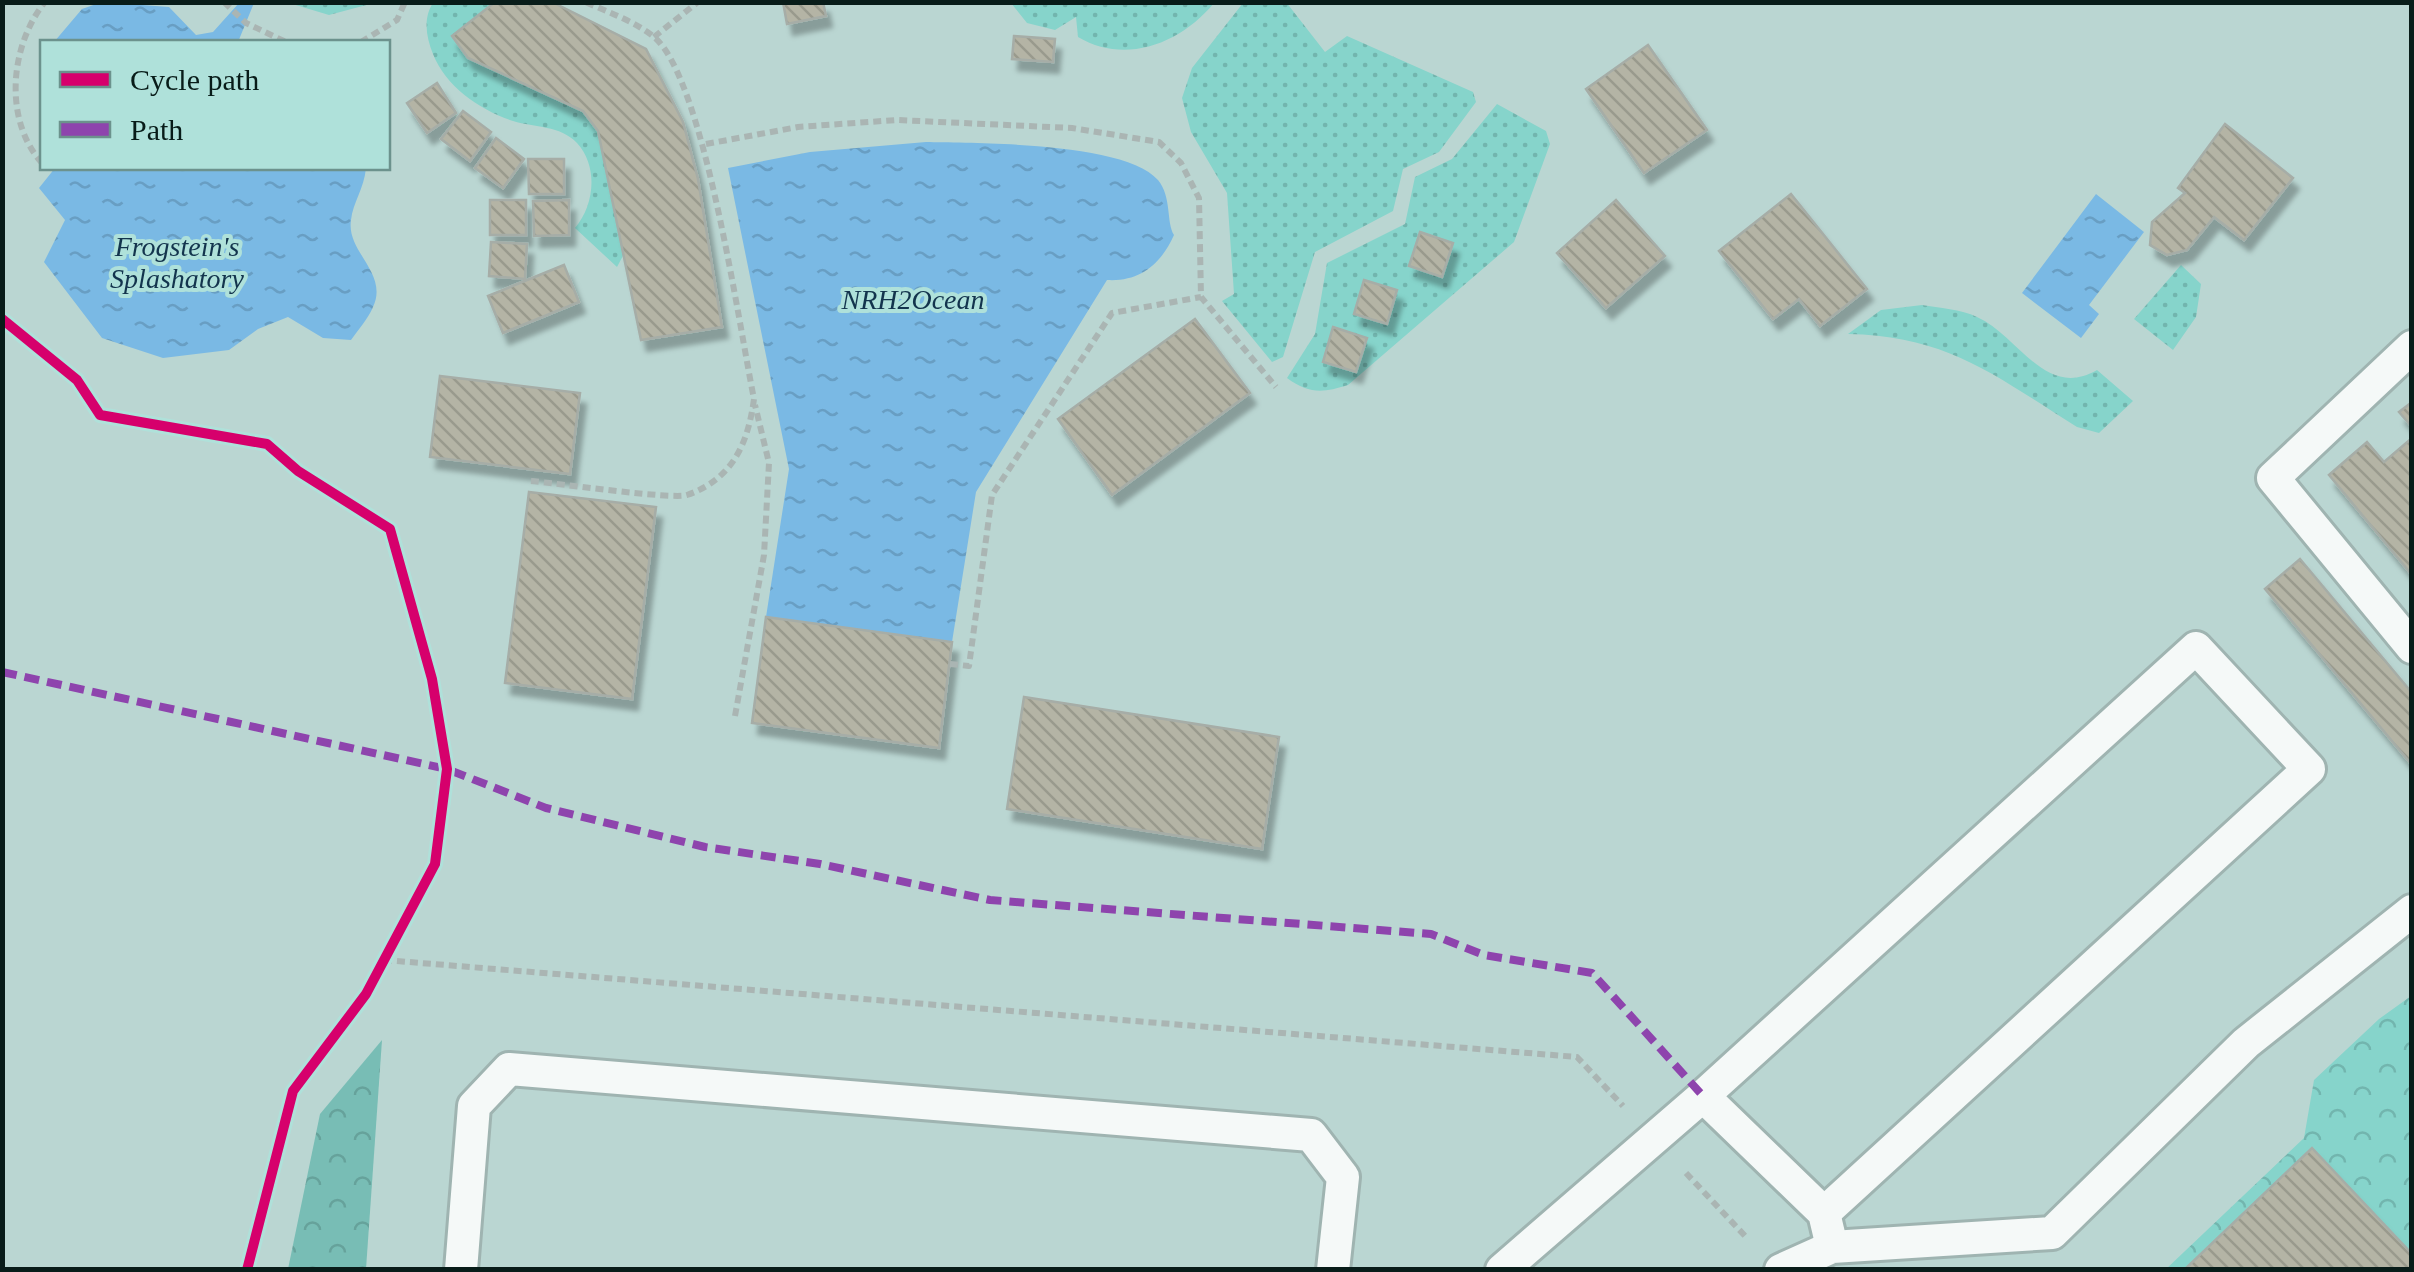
<svg xmlns="http://www.w3.org/2000/svg" width="2414" height="1272" font-family="Georgia,serif">
<style>
.grass{fill:url(#grass-dots)}
.forest{fill:url(#forest-crowns)}
.park{fill:url(#park-crowns)}
.water{fill:url(#water-ripples)}
.building{fill:url(#building-back-hatch);stroke:#a6ada7;stroke-width:2.5;filter:url(#shadow)}
.lines{fill:none;stroke-linecap:round;stroke-linejoin:round}
.service-casing{stroke:#9fb4b1;stroke-width:38}
.path{stroke:#aab5b3;stroke-width:6;stroke-dasharray:8 5;stroke-linecap:butt}
.service{stroke:#f5f9f8;stroke-width:32}
.quiet{stroke:#8e44ad;stroke-width:8;stroke-dasharray:15 8;stroke-linecap:butt}
.cycleway-casing{stroke:#afe1da;stroke-width:16}
.cycleway{stroke:#d6006c;stroke-width:10}
.labels{text-anchor:middle;dominant-baseline:central;stroke-width:8;stroke-linejoin:round;paint-order:stroke}
.water-label{font-size:28px;font-style:italic;fill:#13344d;stroke:#afe1da}
</style>
<defs>
<pattern id="grass-dots" width="8" height="8" patternUnits="userSpaceOnUse" patternTransform="scale(2.5)"><rect width="8" height="8" fill="#86d4cb"/><path d="M2 2h.1M6 6h.1" fill="none" stroke="#72b5ae" stroke-width="1.8" stroke-linecap="round"/></pattern>
<pattern id="forest-crowns" width="20" height="18" patternUnits="userSpaceOnUse" patternTransform="scale(2.5)"><rect width="20" height="18" fill="#78bdb5"/><path d="M2 6a3 3 0 1 1 6 0M12 15a3 3 0 1 1 6 0" fill="none" stroke="#66a29b"/></pattern>
<pattern id="park-crowns" width="20" height="18" patternUnits="userSpaceOnUse" patternTransform="scale(2.5)"><rect width="20" height="18" fill="#86d4cb"/><path d="M2 6a3 3 0 1 1 6 0M12 15a3 3 0 1 1 6 0" fill="none" stroke="#72b5ae"/></pattern>
<pattern id="water-ripples" width="26" height="14" patternUnits="userSpaceOnUse" patternTransform="scale(2.5)"><rect width="26" height="14" fill="#7ab9e4"/><path d="M2 4q2-2 4 0t4 0M15 11q2-2 4 0t4 0" fill="none" stroke="#689ec3"/></pattern>
<pattern id="building-back-hatch" width="6" height="6" patternUnits="userSpaceOnUse" patternTransform="scale(2.5)"><rect width="6" height="6" fill="#b4b4a5"/><path d="M-1 5l2 2M0 0l6 6M5-1l2 2" fill="none" stroke="#999a8d"/></pattern>
<filter id="shadow"><feDropShadow dx="6" dy="11" stdDeviation="2.5" flood-color="#0004"/></filter>
</defs>
<rect width="100%" height="100%" fill="#bad6d2"/>
<!-- grass -->
<g class="grass">
<polygon points="1286,2 1325,52 1347,36 1473,92 1476,102 1439,152 1403,169 1393,211 1315,252 1283,357 1272,362 1222,301 1234,294 1227,193 1191,132 1182,98 1192,68 1243,3"/>
<polygon points="289,3 374,3 329,15"/>
<path d="M 433,3 L 495,3 L 452,36 L 468,58 L 583,111 L 598,131 L 625,252 L 617,267 L 575,228 C 594,206 599,167 577,143 C 560,125 535,128 513,121 C 480,110 446,87 433,54 C 426,37 423,18 433,3 Z"/>
<path d="M 1011,3 L 1214,3 C 1180,44 1125,65 1078,37 L 1076,17 L 1055,30 L 1027,23 Z"/>
<path d="M 1497,104 L 1546,131 L 1550,144 L 1514,242 L 1348,385 C 1323,393 1309,394 1287,378 L 1315,334 L 1327,263 L 1405,224 L 1415,177 L 1452,159 Z"/>
<polygon points="2181,265 2201,284 2196,317 2173,350 2134,319"/>
<path d="M 1922,305 C 1939,308 1961,309 1977,317 C 2019,336 2045,400 2097,370 L 2133,401 L 2099,433 L 2077,427 C 1995,376 1949,336 1848,334 L 1881,310 Z"/>
</g>
<!-- forest -->
<polygon class="forest" points="382,1040 366,1269 288,1269 320,1114"/>
<!-- park -->
<polygon class="park" points="2411,996 2411,1269 2165,1270 2304,1138 2314,1080 2379,1019"/>
<!-- water -->
<g class="water">
<polygon points="102,2 169,7 196,35 213,32 239,3 254,3 238,42 54,42 82,9"/>
<path d="M 926,142 C 975,143 1126,142 1158,180 C 1172,197 1166,222 1174,235 C 1161,264 1140,282 1107,280 L 976,492 L 952,642 L 766,617 L 789,469 L 728,168 L 810,152 Z"/>
<path d="M 55,168 L 366,168 C 364,189 353,202 351,220 C 346,252 389,273 373,307 C 368,319 358,330 351,340 L 323,338 L 288,317 L 258,329 L 229,350 L 163,358 L 102,338 L 44,262 L 65,220 L 39,188 Z"/>
<polygon points="2096,194 2144,232 2089,305 2099,314 2081,338 2022,293"/>
</g>
<!-- building -->
<g class="building">
<polygon points="495,2 552,2 646,49 683,122 698,179 722,327 641,340 598,131 583,111 468,58 452,36"/>
<polygon points="783,2 823,2 826,16 787,24"/>
<polygon points="1014,36 1055,39 1053,62 1012,59"/>
<polygon points="1648,45 1707,130 1644,173 1586,89"/>
<polygon points="437,83 456,113 427,133 407,103"/>
<polygon points="463,111 491,132 470,161 441,139"/>
<polygon points="2225,124 2293,178 2244,240 2214,217 2187,250 2167,255 2150,245 2152,222 2185,193 2178,188"/>
<polygon points="496,138 524,159 503,188 475,168"/>
<polygon points="528,159 564,159 564,194 529,194"/>
<polygon points="1791,194 1867,289 1820,326 1799,299 1773,319 1719,251"/>
<rect x="490" y="200" width="36" height="35"/>
<polygon points="569,200 569,235 534,236 533,201"/>
<polygon points="1616,200 1665,256 1606,308 1557,253"/>
<polygon points="1420,232 1453,243 1442,277 1409,266"/>
<polygon points="491,242 527,244 525,279 489,276"/>
<polygon points="564,265 579,302 503,333 488,296"/>
<polygon points="1364,280 1397,290 1387,324 1354,314"/>
<polygon points="1195,319 1250,393 1112,495 1058,419"/>
<polygon points="1333,327 1367,338 1356,372 1323,362"/>
<polygon points="440,376 580,393 570,474 430,457"/>
<polygon points="2412,402 2412,427 2399,412"/>
<polygon points="2412,438 2412,575 2329,475 2367,442 2384,462"/>
<polygon points="529,492 656,507 632,699 505,683"/>
<polygon points="2300,559 2412,693 2412,765 2265,589"/>
<polygon points="766,617 952,642 939,748 752,723"/>
<polygon points="1024,697 1279,737 1262,849 1007,809"/>
<polygon points="2312,1148 2412,1254 2412,1270 2184,1270"/>
</g>
<g class="lines">
<defs>
<g id="service">
<polyline points="2412,347 2273,478 2412,647"/>
<polyline points="1703,1096 1824,1213 1829,1234"/>
<polyline points="461,1270 474,1106 509,1069 1311,1135 1343,1177 1333,1270"/>
<polyline points="1502,1270 1703,1096 2196,648 2309,769 1824,1213"/>
<polyline points="1781,1270 1832,1247 2052,1233 2246,1043 2412,911"/>
</g>
</defs>
<!-- service casing -->
<use href="#service" class="service-casing"/>
<!-- path -->
<g class="path">
<polyline points="224,2 246,23 286,42"/>
<polyline points="654,37 698,2"/>
<polyline points="361,42 397,20 405,2"/>
<polyline points="706,144 798,127 897,120 1072,128 1159,142 1181,163 1199,198 1201,297 1276,387"/>
<path d="M 42,163 C 3,120 10,45 45,2"/>
<polyline points="2,319 77,380 100,415 267,444 298,471 390,529 432,679 447,769 435,864 366,994 293,1091 247,1270"/>
<path d="M 531,481 C 555,483 674,500 687,495 C 733,479 748,443 754,399 C 739,326 704,78 654,37 C 636,22 606,11 585,2"/>
<polyline points="950,664 969,666 992,495 1112,313 1201,297"/>
<polyline points="735,716 764,555 769,463 755,405"/>
<polyline points="384,960 1577,1057 1623,1106"/>
<polyline points="1686,1173 1746,1237"/>
</g>
<!-- service -->
<use href="#service" class="service"/>
<!-- quiet -->
<polyline class="quiet" points="2,672 447,769 546,808 705,847 820,864 990,900 1431,934 1484,955 1592,973 1703,1096"/>
<defs>
<polyline id="cycleway" points="2,319 77,380 100,415 267,444 298,471 390,529 432,679 447,769 435,864 366,994 293,1091 247,1270"/>
</defs>
<!-- cycleway casing -->
<use href="#cycleway" class="cycleway-casing"/>
<!-- cycleway -->
<use href="#cycleway" class="cycleway"/>
</g>
<g class="labels">
<!-- water labels -->
<g class="water-label">
<text x="177" y="246">Frogstein's<tspan x="177" dy="32">Splashatory</tspan></text>
<text x="913" y="299">NRH2Ocean</text>
</g>
</g>
<!-- border -->
<rect width="2414" height="1272" fill="none" stroke="#081c19" stroke-width="10"/>
<!-- legend -->
<rect x="40" y="40" width="350" height="130" fill="#afe1da" stroke="#6c928d" stroke-width="2.5"/>
<rect x="60" y="72" width="50" height="15" fill="#d6006c" stroke="#6c928d" stroke-width="2.5"/>
<text x="130" y="90" font-size="30" fill="#081c19">Cycle path</text>
<rect x="60" y="122" width="50" height="15" fill="#8e44ad" stroke="#6c928d" stroke-width="2.5"/>
<text x="130" y="140" font-size="30" fill="#081c19">Path</text>
</svg>
